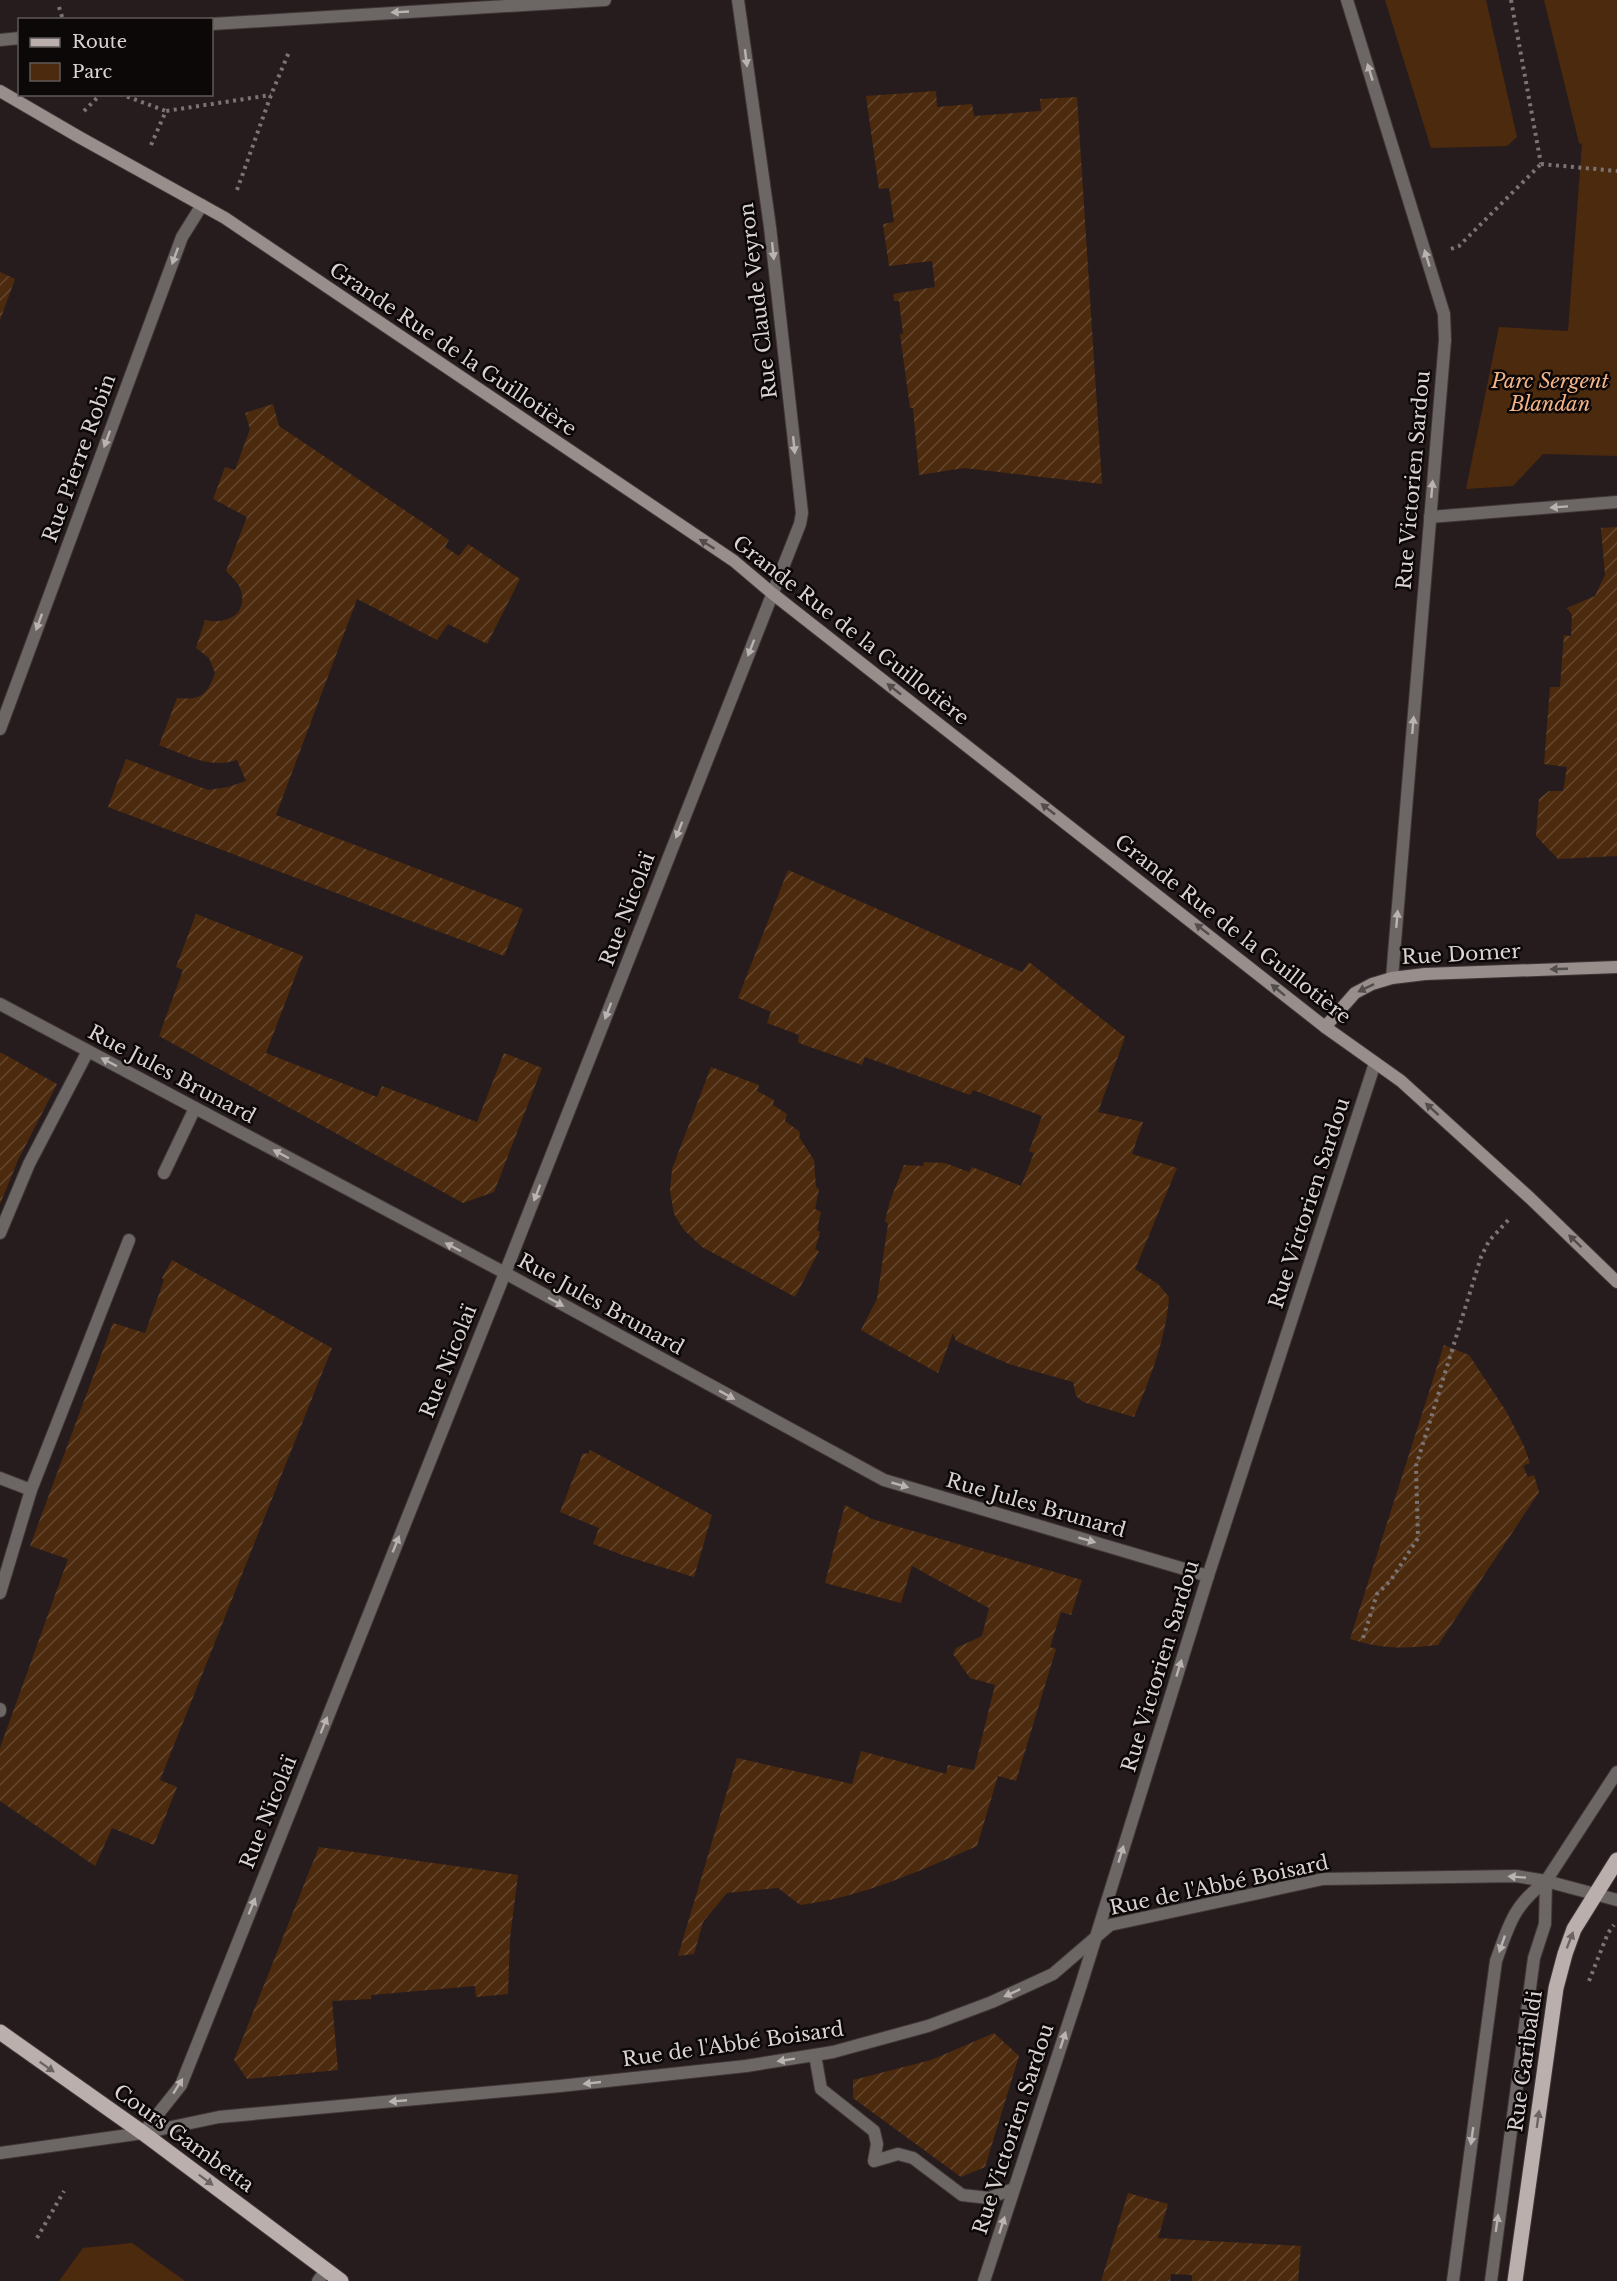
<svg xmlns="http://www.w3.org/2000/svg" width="1617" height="2281" font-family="'Libre Baskerville',serif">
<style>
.green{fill:#4c2a0e}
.garden{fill:url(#garden-furrows)}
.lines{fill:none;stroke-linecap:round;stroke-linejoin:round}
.lane-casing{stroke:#403636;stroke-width:14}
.street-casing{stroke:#403636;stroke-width:14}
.secondary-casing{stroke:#403636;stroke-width:14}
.primary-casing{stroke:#403636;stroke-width:17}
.path{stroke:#7c7373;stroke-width:4;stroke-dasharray:3 4.5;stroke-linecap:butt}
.lane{stroke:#6c6765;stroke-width:12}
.street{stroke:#6c6765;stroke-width:12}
.secondary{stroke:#988f8d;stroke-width:12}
.primary{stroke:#baafac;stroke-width:15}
.oneway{fill:#bab3b2}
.oneway2{fill:#524c4a}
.oneway3{fill:#6c6462}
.labels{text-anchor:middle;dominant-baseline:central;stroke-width:5;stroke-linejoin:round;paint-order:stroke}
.street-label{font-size:20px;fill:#dbd3d3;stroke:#0c0808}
.park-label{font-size:20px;font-style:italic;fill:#f3b487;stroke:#0c0808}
</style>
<defs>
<pattern id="garden-furrows" width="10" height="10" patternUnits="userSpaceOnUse" patternTransform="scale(1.5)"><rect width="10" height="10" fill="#4c2a0e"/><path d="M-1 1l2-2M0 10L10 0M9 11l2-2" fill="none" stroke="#654830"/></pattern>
</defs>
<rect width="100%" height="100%" fill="#271c1d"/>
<!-- green -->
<g class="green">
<polygon points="1385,0 1486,0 1517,137 1507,146 1431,148"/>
<polygon points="1544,0 1617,0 1617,456 1543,454 1513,486 1466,489 1499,327 1568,331 1582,144 1579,143"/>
<polygon points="132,2243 185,2281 59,2281 83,2248"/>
</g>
<!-- garden -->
<g class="garden">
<polygon points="936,91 937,107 972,104 974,116 1041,111 1040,99 1077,97 1102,484 964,468 919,475 913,408 910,408 900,334 903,334 899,301 894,301 893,294 935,287 932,261 889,266 883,224 894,222 889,188 879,189 866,96"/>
<polygon points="0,272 15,279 0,320"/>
<path d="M 273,404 L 279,426 L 449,540 L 445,547 L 459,556 L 468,544 L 520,579 L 487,644 L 448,624 L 437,640 L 357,599 L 276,815 L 523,909 L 504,956 L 108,807 L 126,759 L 208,790 L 228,787 L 246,781 L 237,760 C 209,769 185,755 159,745 L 177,698 C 201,700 207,696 215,673 L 209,658 L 196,648 L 205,620 C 222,624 245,618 242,595 C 241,585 233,578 226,571 L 247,517 L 213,499 L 225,467 L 235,470 L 250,429 L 245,413 Z"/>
<polygon points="1617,527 1617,856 1558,859 1536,836 1539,799 1549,791 1563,791 1567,767 1544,764 1550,687 1560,687 1564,635 1571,636 1572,615 1567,608 1595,596 1605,575 1601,528"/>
<path d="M 788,870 L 1022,972 L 1029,962 L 1125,1037 L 1098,1112 L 1143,1122 L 1132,1154 L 1177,1168 L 1135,1269 L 1158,1284 L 1169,1297 C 1166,1338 1150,1379 1134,1417 L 1083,1402 L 1076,1396 L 1073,1382 L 1009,1364 L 956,1341 L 953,1333 L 938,1373 L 861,1330 L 877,1299 L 888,1224 L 885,1221 L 890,1201 L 904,1165 L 923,1166 L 924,1162 L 945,1163 L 969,1172 L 972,1167 L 1021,1186 L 1034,1153 L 1029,1151 L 1042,1116 L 973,1090 L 970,1095 L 865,1057 L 862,1065 L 804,1045 L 798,1042 L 799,1035 L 767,1023 L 771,1012 L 738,998 Z"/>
<polygon points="196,914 303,956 266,1053 377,1097 382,1086 477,1122 504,1053 542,1068 494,1192 463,1203 159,1036 183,970 176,967"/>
<polygon points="0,1052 57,1084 18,1160 0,1204"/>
<polygon points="711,1067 759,1085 757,1091 774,1100 773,1105 787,1114 785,1121 800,1132 799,1137 814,1160 816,1187 819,1189 815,1209 821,1212 817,1230 820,1232 815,1249 819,1251 795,1297 702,1247 684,1230 674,1214 670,1191 672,1169"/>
<polygon points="172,1260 332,1348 160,1780 177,1787 154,1845 112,1828 95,1866 0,1801 0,1748 68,1559 30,1546 113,1323 145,1333 164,1280 162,1278"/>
<path d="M 1444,1345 L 1469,1355 L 1506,1411 L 1524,1446 L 1530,1463 L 1523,1466 L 1528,1477 L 1534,1475 L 1539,1492 L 1438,1645 C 1403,1649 1383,1649 1350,1639 Z"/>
<polygon points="590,1450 712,1515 694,1577 625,1556 593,1544 599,1528 560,1512 583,1453 588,1454"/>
<path d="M 845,1505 L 872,1519 L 1082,1580 L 1071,1615 L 1061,1612 L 1050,1647 L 1056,1649 L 1016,1781 L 998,1776 L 977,1846 C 919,1871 863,1897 800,1905 L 778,1888 L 727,1893 L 703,1922 L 694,1954 L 678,1956 L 737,1758 L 852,1784 L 861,1751 L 946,1774 L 948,1765 L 974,1770 L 995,1685 L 970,1678 L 953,1654 L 956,1648 L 982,1636 L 989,1608 L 912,1566 L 901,1603 L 825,1583 Z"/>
<polygon points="319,1847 518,1875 510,1938 508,1994 476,1997 475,1986 371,1995 371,1999 332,2001 338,2070 247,2079 234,2060"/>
<polygon points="994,2033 1019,2056 985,2167 961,2177 853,2098 853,2080 931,2060"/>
<polygon points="1128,2193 1168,2204 1158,2238 1301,2246 1298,2281 1192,2281 1192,2275 1171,2274 1170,2281 1101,2281"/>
</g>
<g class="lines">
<defs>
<g id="lane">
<polyline points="164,1173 195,1108"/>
<polyline points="0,1233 29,1164 88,1051"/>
<polyline points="0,1478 31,1490 129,1240"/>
<polyline points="0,1593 31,1490"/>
<polyline points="0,1709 0,1711"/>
<polyline points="815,2055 821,2089 874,2131 877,2144 874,2161 898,2154 913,2158 962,2195 989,2198 1013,2189"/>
<path d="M 1453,2281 L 1496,1961 C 1509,1924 1514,1905 1546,1881 L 1617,1772"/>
<polyline points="1491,2281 1534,1958 1545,1924 1546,1881"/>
</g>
<g id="street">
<polyline points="1347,0 1444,314 1445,340 1392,978"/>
<polyline points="212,24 605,0"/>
<polyline points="0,40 20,38"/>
<polyline points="1430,517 1617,502"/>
<polyline points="0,729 175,256 182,237 202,205"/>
<polyline points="0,1004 505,1273 884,1480 1208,1576"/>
<polyline points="143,2133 181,2085 505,1273 800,524 802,513 770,227 738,0"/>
<polyline points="0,2153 143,2133 219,2117 560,2086 746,2066 833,2052 928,2026 992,2002 1053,1974 1110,1925 1323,1879 1516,1876 1546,1881 1617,1900"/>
<polyline points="318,2281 326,2270"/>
<polyline points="984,2281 1081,1985 1208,1576 1375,1063"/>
</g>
<g id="secondary">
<polyline points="0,91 79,137 225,218 734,561 773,594 1325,1027 1401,1081 1530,1198 1617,1282"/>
<polyline points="1325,1027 1355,993 1372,984 1392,978 1425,974 1617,967"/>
</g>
<g id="primary">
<polyline points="0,2032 143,2133 341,2281"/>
<polyline points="1515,2281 1556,1988 1565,1954 1574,1929 1617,1860"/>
</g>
</defs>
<!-- lane casing -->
<use href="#lane" class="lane-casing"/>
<!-- street casing -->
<use href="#street" class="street-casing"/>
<!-- secondary casing -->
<use href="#secondary" class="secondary-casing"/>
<!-- primary casing -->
<use href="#primary" class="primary-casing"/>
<!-- path -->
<g class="path">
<polyline points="1511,0 1541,164"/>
<polyline points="59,7 63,20"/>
<polyline points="120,94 166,111"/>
<polyline points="84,111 101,94"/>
<polyline points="151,145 166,111 271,95"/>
<polyline points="1541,164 1617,171"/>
<polyline points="237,190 271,95 289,52"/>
<polyline points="1451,249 1459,246 1541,164"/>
<polyline points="1363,1638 1377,1594 1391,1580 1418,1538 1416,1466 1481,1257 1489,1241 1511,1217"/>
<polyline points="1589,1981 1608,1933 1614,1925"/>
<polyline points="37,2238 64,2191"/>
</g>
<!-- lane -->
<use href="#lane" class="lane"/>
<!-- street -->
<use href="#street" class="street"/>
<!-- secondary -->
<use href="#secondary" class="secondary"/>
<!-- primary -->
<use href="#primary" class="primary"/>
</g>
<!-- one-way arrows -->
<defs><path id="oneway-solid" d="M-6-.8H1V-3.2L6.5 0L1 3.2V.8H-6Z" transform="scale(1.5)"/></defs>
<g class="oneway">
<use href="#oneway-solid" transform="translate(400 12) rotate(177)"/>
<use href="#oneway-solid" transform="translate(746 58) rotate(83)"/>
<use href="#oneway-solid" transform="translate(1370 72) rotate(-107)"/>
<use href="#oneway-solid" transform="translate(773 251) rotate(84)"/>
<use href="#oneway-solid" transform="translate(175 256) rotate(110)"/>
<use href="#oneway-solid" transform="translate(1427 258) rotate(-107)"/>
<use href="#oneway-solid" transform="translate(107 439) rotate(110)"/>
<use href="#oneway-solid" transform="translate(794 445) rotate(84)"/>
<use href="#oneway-solid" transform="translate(1432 489) rotate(-85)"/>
<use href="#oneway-solid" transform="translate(1559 507) rotate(176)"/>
<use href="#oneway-solid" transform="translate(39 622) rotate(110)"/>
<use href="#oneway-solid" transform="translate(751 648) rotate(111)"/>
<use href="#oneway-solid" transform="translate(1413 725) rotate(-85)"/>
<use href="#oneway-solid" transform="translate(679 830) rotate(111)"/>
<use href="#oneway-solid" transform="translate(1397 919) rotate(-85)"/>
<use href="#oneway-solid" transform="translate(608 1011) rotate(111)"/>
<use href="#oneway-solid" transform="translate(109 1062) rotate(-152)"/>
<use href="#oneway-solid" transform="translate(281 1154) rotate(-152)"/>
<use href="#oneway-solid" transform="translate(537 1193) rotate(111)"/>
<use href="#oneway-solid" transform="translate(453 1247) rotate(-152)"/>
<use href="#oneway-solid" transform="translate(556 1302) rotate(29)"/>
<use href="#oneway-solid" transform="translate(727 1395) rotate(29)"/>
<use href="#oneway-solid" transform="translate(900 1485) rotate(16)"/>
<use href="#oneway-solid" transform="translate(1087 1540) rotate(16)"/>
<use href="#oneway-solid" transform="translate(396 1544) rotate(-68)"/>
<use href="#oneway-solid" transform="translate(1179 1668) rotate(-73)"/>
<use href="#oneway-solid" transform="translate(324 1725) rotate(-68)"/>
<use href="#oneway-solid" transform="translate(1121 1854) rotate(-73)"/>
<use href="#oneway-solid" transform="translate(1517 1877) rotate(-176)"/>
<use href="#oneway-solid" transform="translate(252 1906) rotate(-68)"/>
<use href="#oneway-solid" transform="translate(1502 1944) rotate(109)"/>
<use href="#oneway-solid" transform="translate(1012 1993) rotate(155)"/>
<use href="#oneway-solid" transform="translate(1063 2040) rotate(-72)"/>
<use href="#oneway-solid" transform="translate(786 2060) rotate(171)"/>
<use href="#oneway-solid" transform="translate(592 2083) rotate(174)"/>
<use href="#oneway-solid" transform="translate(178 2086) rotate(-58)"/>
<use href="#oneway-solid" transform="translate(398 2101) rotate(175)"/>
<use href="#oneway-solid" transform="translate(1472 2136) rotate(98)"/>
<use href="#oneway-solid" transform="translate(1497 2223) rotate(-82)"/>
<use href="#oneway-solid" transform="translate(1002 2225) rotate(-72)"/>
</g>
<g class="oneway2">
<use href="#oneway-solid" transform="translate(707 544) rotate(-148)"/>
<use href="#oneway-solid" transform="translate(894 689) rotate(-142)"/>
<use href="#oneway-solid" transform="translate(1048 809) rotate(-142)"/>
<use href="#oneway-solid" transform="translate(1202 929) rotate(-142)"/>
<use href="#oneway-solid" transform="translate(1559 969) rotate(178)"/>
<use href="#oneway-solid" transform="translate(1366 988) rotate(154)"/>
<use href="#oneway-solid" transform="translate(1278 990) rotate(-141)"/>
<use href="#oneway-solid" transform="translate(1432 1109) rotate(-138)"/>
<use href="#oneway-solid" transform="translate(1575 1241) rotate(-136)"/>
</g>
<g class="oneway3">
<use href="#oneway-solid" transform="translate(1570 1940) rotate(-69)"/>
<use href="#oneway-solid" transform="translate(47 2067) rotate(35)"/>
<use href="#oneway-solid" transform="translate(1538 2119) rotate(-82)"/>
<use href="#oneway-solid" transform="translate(206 2180) rotate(37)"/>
</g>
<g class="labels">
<!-- street labels -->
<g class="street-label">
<text transform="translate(758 301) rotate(-97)">Rue Claude Veyron</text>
<text transform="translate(453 349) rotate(34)">Grande Rue de la Guillotière</text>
<text transform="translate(79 458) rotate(-70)">Rue Pierre Robin</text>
<text transform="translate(1413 480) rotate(-85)">Rue Victorien Sardou</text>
<text transform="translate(851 630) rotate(38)">Grande Rue de la Guillotière</text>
<text transform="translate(627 909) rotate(-69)">Rue Nicolaï</text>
<text transform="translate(1233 929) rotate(38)">Grande Rue de la Guillotière</text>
<text transform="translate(1461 954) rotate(-3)">Rue Domer</text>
<text transform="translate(172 1074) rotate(28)">Rue Jules Brunard</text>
<text transform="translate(1309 1203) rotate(-72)">Rue Victorien Sardou</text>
<text transform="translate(601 1304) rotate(29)">Rue Jules Brunard</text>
<text transform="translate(448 1361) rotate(-68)">Rue Nicolaï</text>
<text transform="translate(1036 1505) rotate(16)">Rue Jules Brunard</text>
<text transform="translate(1160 1666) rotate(-73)">Rue Victorien Sardou</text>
<text transform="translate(268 1812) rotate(-68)">Rue Nicolaï</text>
<text transform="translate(1219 1885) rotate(-12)">Rue de l'Abbé Boisard</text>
<text transform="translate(733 2044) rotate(-8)">Rue de l'Abbé Boisard</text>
<text transform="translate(1525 2061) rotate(-82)">Rue Garibaldi</text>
<text transform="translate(1013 2129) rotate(-72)">Rue Victorien Sardou</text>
<text transform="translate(184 2138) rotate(36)">Cours Gambetta</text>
</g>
<!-- park labels -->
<g class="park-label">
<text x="1550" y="381">Parc Sergent<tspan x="1550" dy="23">Blandan</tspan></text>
</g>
</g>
<!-- legend -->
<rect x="18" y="18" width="195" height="78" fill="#0c0808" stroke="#5f5959" stroke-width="1.5"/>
<rect x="30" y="38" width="30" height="9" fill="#baafac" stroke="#5f5959" stroke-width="1.5"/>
<text x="72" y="48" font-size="18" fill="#dbd3d3">Route</text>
<rect x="30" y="63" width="30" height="18" fill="#4c2a0e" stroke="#5f5959" stroke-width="1.5"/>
<text x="72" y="78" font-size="18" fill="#dbd3d3">Parc</text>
</svg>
